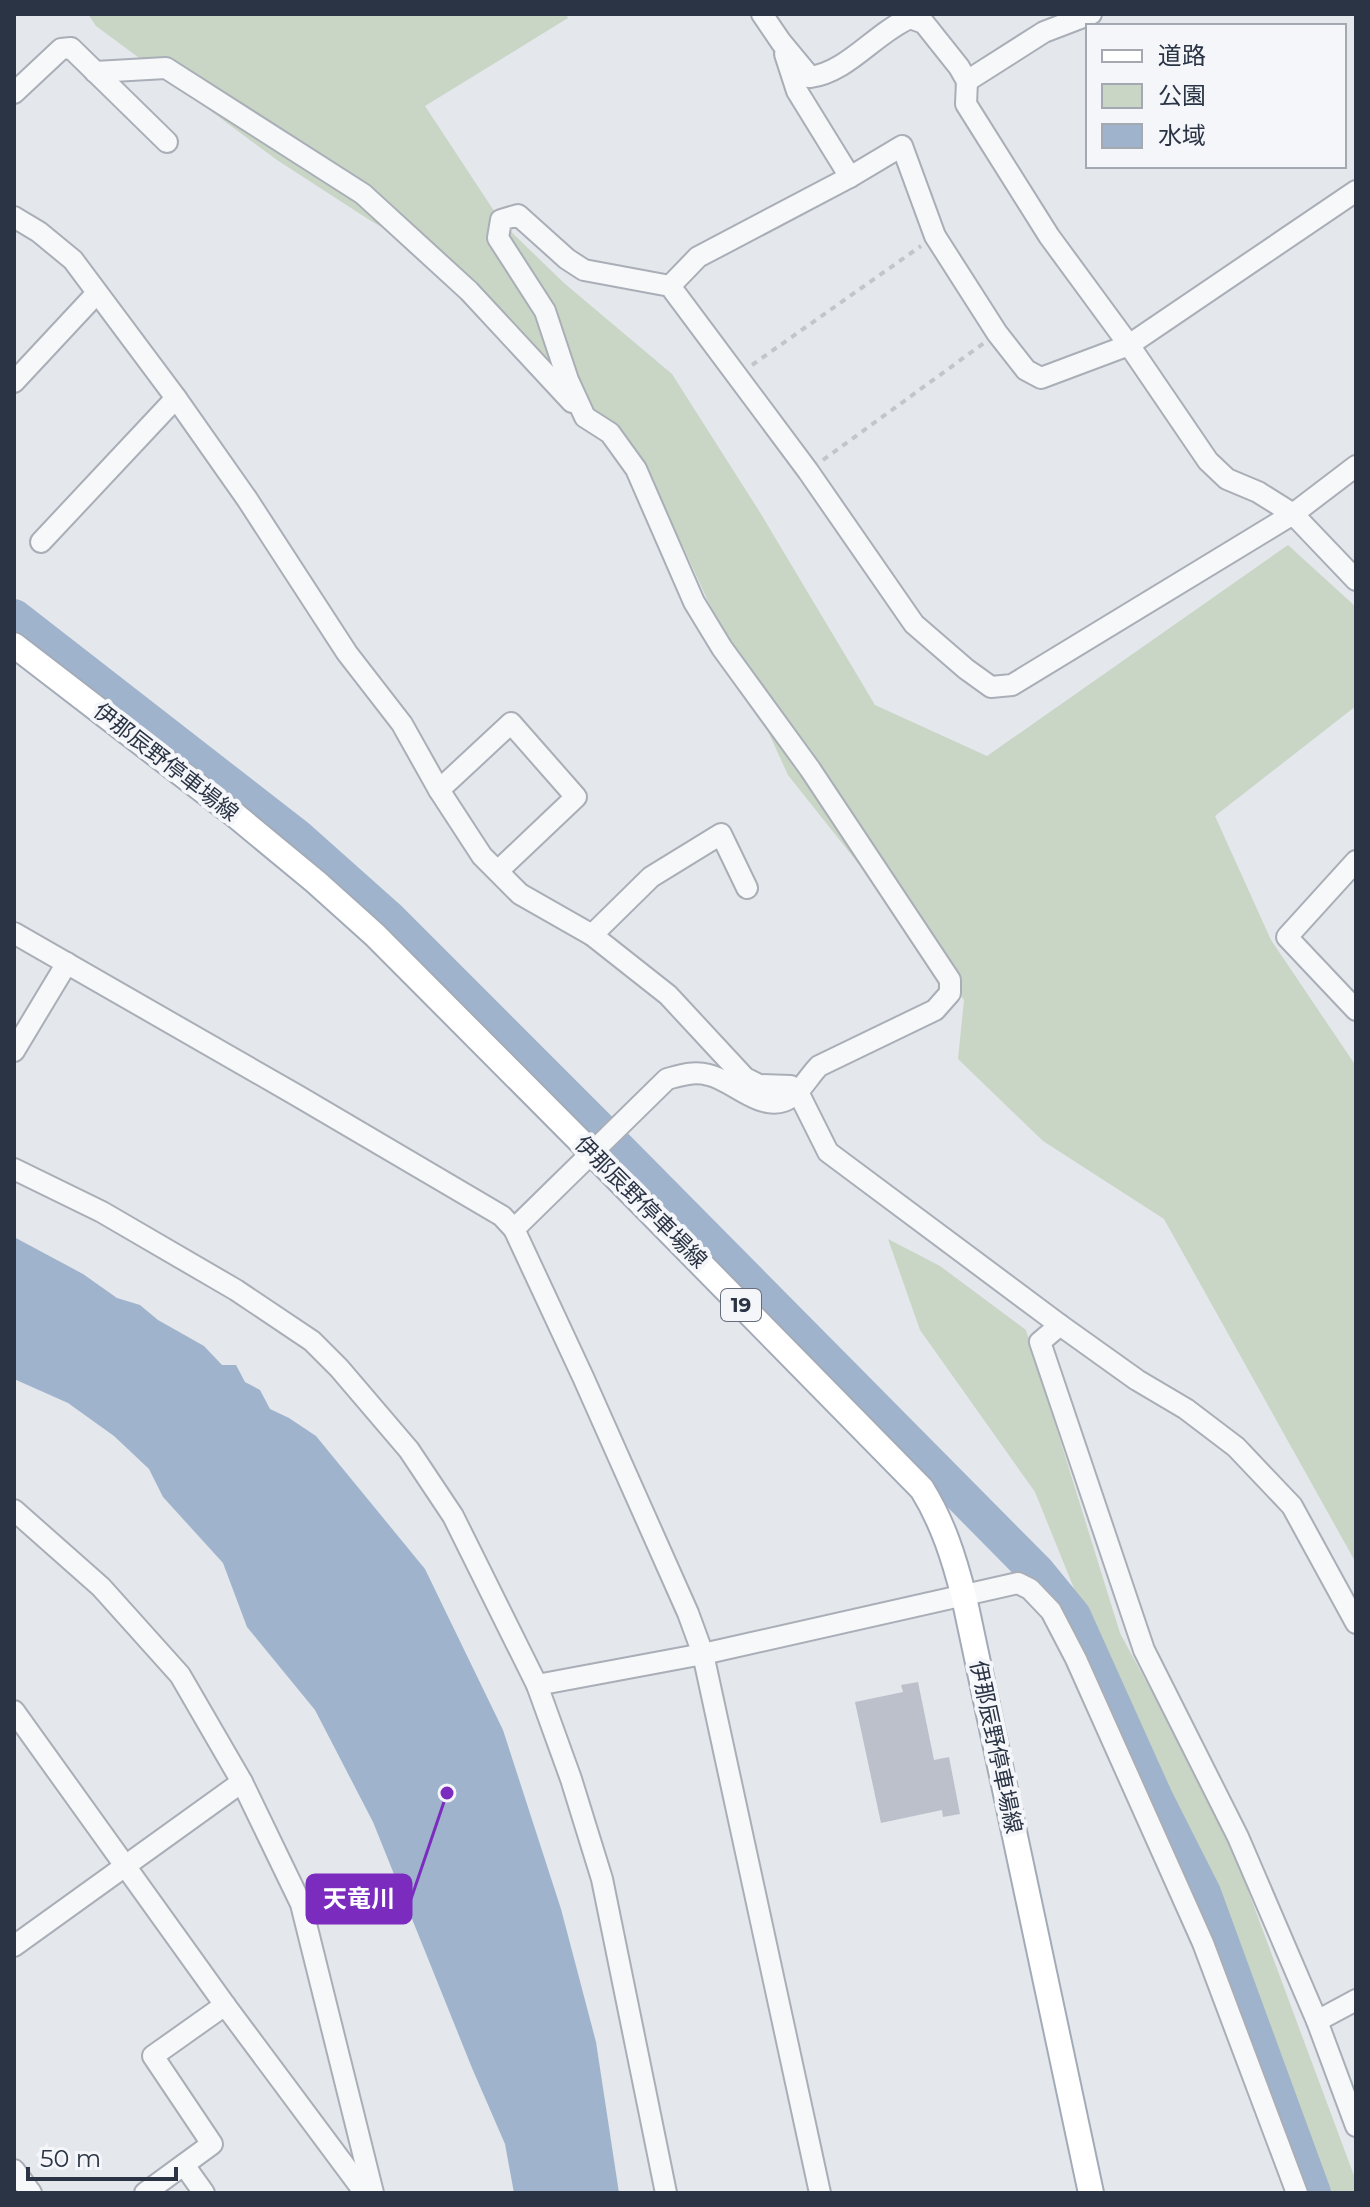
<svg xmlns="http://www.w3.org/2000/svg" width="1370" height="2207" font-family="Montserrat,'Noto Sans JP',sans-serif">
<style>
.green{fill:#c9d6c5}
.water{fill:#9fb4cc}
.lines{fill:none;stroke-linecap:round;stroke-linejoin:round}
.river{stroke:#9fb4cc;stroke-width:36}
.building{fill:#bbc0ca}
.minor-casing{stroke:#a9aeb7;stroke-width:24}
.major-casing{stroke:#a3abb8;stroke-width:28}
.path{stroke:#c2c5cb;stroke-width:4;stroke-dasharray:6 6;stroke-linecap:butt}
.minor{stroke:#f7f8fa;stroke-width:20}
.major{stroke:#fff;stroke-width:24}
.labels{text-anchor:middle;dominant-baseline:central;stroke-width:8;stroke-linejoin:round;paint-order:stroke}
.shield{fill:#f4f6f9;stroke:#676e7b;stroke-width:2}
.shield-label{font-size:20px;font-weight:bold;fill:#2b3445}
.street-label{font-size:22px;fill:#2b3445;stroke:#f4f6f9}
.leader{fill:none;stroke:#7b2cbf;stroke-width:3}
.callout-dot{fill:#7b2cbf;stroke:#f4f6f9;stroke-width:3}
.callout{fill:#7b2cbf;stroke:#7b2cbf;stroke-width:3}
.callout-label{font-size:24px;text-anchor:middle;font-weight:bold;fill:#fff}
</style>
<rect width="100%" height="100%" fill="#e4e7ec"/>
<!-- green -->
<g class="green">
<polygon points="88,14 566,14 568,18 425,106 502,223 564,283 672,374 761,514 875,705 987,756 1288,545 1356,607 1356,706 1215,816 1271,940 1356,1066 1356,1563 1164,1219 1043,1141 958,1059 964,1000 923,945 788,775 673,525 458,270 371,221 277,160 96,26"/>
<polygon points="888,1239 940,1266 1026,1330 1120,1633 1224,1826 1356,2181 1356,2193 1323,2193 1214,1896 1126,1717 1035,1492 920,1330"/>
</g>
<!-- water -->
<polygon class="water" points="14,1237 83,1274 117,1298 140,1305 158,1320 204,1346 222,1365 236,1365 245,1382 260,1390 270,1409 289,1418 316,1436 425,1569 503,1730 561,1909 596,2042 619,2193 514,2193 505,2144 472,2068 373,1822 315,1710 247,1627 223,1563 163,1497 149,1469 114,1436 68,1403 14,1379"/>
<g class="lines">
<!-- river -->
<g class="river">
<polyline points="14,617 297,837 389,919 603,1133"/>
<polyline points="612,1143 1037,1572 1073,1616 1155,1798 1203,1893 1313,2193"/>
</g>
</g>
<!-- building -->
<polygon class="building" points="918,1682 934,1760 949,1757 960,1814 943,1817 942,1810 881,1823 855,1702 903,1692 901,1685"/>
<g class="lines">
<defs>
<g id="minor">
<path d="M 762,14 L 781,42 L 810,77 C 848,72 875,33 910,18 L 924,23 L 959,67 L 967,81 L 966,104 L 1049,236 L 1129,345 L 1208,461 L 1227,479 L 1258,492 L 1293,514 L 1356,580"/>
<polyline points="785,54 797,91 850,177"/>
<polyline points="95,72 166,68 363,194 469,291 572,402"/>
<polyline points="967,81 1044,32 1091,14"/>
<polyline points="14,93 61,49 71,48 167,142"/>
<polyline points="14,217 39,232 73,260 176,398 247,499 347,653 402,724 439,790 482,856 520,894 592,935 668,995 745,1078 759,1085 791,1086 798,1092 828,1152 1060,1325 1137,1380 1186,1409 1236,1447 1292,1506 1356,1623"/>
<polyline points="670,286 698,257 850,177 902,146 935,236 997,333 1026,370 1041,378 1129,345 1356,191"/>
<polyline points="14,382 97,293"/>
<polyline points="41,542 176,398"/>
<polyline points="439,790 511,723 576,797 498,871"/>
<polyline points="1356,861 1287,937 1356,1010"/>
<polyline points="14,933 298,1096 502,1216 514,1229 583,1377 688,1613 703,1654 820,2193"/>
<polyline points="592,935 651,877 721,834 747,888"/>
<polyline points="14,1051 67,963"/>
<polyline points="14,1169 102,1212 236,1290 312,1341 339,1368 409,1450 453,1516 537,1685 571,1779 602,1879 666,2193"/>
<path d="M 514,1229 L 667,1079 C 682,1075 693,1071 709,1075 C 732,1080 758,1110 784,1101 C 799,1096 808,1077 819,1066 L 935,1010 L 950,993 L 950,980 L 810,769 L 722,648 L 694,602 L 636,469 L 610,433 L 585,417 L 568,380 L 545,311 L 498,238 L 501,220 L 518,215 L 567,259 L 584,270 L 670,286 L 808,471 L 914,624 L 966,669 L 991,687 L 1012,685 L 1293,514 L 1356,466"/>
<polyline points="1060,1325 1040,1342 1144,1650 1238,1837 1317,2021 1356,2126"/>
<polyline points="14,1510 101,1587 180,1675 242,1782 301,1904 373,2193"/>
<polyline points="537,1685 703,1654 1018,1583 1030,1589 1051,1611 1076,1659 1203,1943 1297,2193"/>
<polyline points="14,1711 225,2005 365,2193"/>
<polyline points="14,1946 242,1782"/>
<polyline points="1317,2021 1356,2000"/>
<polyline points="184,2165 204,2193"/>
<polyline points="14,2170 31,2193"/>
<polyline points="145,2193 212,2144 153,2056 225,2005"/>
</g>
<path id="major" d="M 14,645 L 235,815 L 316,882 L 375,935 L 592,1153 L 922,1489 C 943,1523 954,1558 964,1597 L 1091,2193"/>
</defs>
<!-- minor casing -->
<use href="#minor" class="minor-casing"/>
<!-- major casing -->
<use href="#major" class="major-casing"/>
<!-- path -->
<g class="path">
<polyline points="752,365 921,246"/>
<polyline points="823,460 984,343"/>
</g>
<!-- minor -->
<use href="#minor" class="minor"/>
<!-- major -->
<use href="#major" class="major"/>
</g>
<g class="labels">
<!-- shield labels -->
<rect class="shield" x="721" y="1289" width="40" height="32" rx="6"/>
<g class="shield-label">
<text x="741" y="1305">19</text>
</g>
<!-- street labels -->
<g class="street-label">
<text transform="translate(166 762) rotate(38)">伊那辰野停車場線</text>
<text transform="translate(641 1202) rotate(45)">伊那辰野停車場線</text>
<text transform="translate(996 1747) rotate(78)">伊那辰野停車場線</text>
</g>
</g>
<!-- callouts -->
<path class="leader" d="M447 1793L411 1899"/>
<circle class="callout-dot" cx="447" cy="1793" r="8"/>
<rect class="callout" x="307" y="1875" width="104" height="48" rx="8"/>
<g class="callout-label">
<text x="359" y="1907">天竜川</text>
</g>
<!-- border -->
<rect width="1370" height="2207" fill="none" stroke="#2b3445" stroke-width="32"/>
<!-- legend -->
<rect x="1086" y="24" width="260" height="144" fill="#f4f6f9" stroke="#a4a8b1" stroke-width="2"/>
<rect x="1102" y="50" width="40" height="12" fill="#ffffff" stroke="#a4a8b1" stroke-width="2"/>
<text x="1158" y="64" font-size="24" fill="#2b3445">道路</text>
<rect x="1102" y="84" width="40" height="24" fill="#c9d6c5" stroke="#a4a8b1" stroke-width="2"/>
<text x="1158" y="104" font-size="24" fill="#2b3445">公園</text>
<rect x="1102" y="124" width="40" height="24" fill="#9fb4cc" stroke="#a4a8b1" stroke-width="2"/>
<text x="1158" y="144" font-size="24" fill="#2b3445">水域</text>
<!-- scale -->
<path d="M28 2167v12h148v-12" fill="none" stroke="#2b3445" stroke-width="4"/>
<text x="40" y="2167" font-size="24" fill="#2b3445" stroke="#f4f6f9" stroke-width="6" paint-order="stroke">50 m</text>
</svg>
